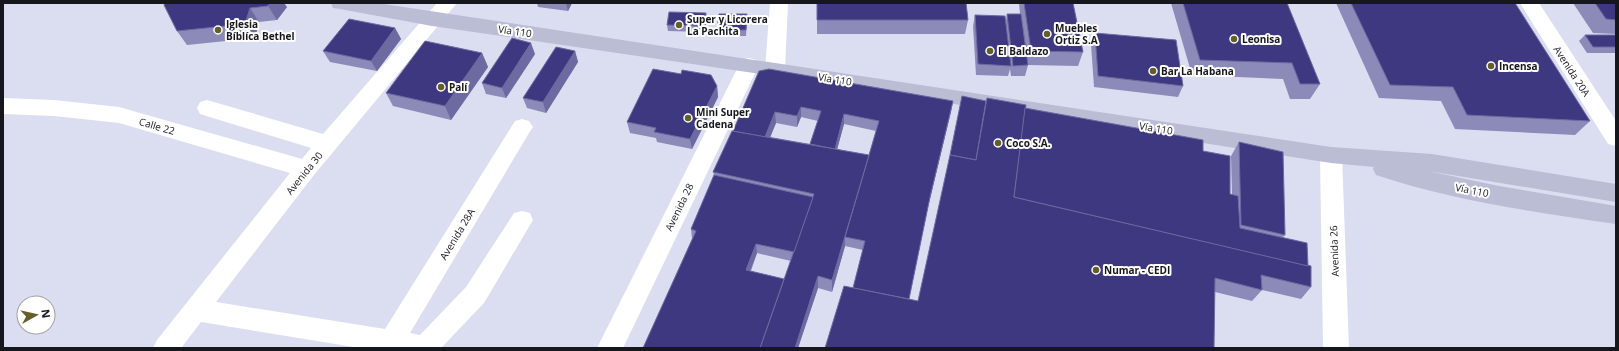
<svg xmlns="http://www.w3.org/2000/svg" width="1619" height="351" font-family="'Open Sans',sans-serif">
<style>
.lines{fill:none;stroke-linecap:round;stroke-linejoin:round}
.minor{fill:#fff;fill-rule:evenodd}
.major{fill:#bbbdd5;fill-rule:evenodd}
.wall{fill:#8c8ab8;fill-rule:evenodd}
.shaded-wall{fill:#6c6aa1}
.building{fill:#3d387f;stroke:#6c6aa1}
.poi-dot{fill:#645e2a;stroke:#fff;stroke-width:1.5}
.labels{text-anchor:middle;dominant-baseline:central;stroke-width:4;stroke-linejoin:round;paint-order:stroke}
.poi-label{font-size:10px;font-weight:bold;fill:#16161d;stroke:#fff;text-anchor:start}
.street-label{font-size:10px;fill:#16161d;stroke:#fff}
</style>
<rect width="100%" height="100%" fill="#dbddf1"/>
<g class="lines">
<!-- minor -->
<g class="minor">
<polygon points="437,3 457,3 314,175 216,302 385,329 515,121 522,119 529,121 533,127 529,133 410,333 420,335 466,287 514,213 522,211 530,213 533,220 484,303 442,347 443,348 360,348 201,322 181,348 153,348 157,340 290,173 119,123 54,116 3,114 3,98 54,100 119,107 302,159 311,148 200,114 197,108 200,102 207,100 323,134"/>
<polygon points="770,3 788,3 785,69 782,74 775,76 768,74 765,69"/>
<polygon points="1520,3 1539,3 1616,121 1616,146 1608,144"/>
<polygon points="749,58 756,60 759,65 623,348 597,348 739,65 742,60"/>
<polygon points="1331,147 1339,149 1342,155 1349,348 1323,348 1320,155 1323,149"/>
</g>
<!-- major -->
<path class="major" d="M 331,3 L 377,3 L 1331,147 L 1432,154 L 1616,184 L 1616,202 L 1428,171 L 1499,186 L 1616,206 L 1616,224 C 1536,212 1453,201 1376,175 L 1373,169 L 1374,167 L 1331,163 L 775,76 L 432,26 L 340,9 L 333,8 Z"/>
</g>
<!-- wall -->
<g class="wall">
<polygon points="165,3 287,7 277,20 259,22 255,38 187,45 177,31"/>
<polygon points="537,3 572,3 568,11 538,7"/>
<polygon points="745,3 774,3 774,4 746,4"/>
<polygon points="817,3 966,3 968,20 965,34 817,34"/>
<polygon points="1019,3 1073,3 1083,52 1078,66 1028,65 1025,76 1011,76 1010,69 1008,76 976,75 973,26 975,15 1006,20 1007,14 1020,14"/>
<polygon points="1171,3 1287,3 1320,84 1310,99 1290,99 1283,79 1192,75"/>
<polygon points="1336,3 1515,3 1590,121 1575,135 1455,129 1441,101 1379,98"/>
<polygon points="1573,3 1616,3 1616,34 1593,33"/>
<polygon points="747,14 747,20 746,36 718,36 717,30"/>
<polygon points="707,19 705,32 668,31 667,25"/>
<polygon points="395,28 401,39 377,71 330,62 323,51"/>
<polygon points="1095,33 1183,86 1178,97 1094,87 1091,44"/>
<polygon points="1585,35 1616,35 1616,53 1587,53 1579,41"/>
<polygon points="575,51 578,62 546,113 527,108 523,98"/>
<polygon points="482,53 488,67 451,120 393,106 386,93"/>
<polygon points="535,54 506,98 486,94 482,83"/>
<path d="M 759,71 L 953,101 L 928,207 L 909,299 L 918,301 L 1025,108 L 1203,151 L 1230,194 L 1232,195 L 1231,156 L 1239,142 L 1285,235 L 1283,237 L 1308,266 L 1311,287 L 1301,299 L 1262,290 L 1252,301 L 1215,292 L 825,348 L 853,288 L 863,250 L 845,246 L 832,292 L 818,288 L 798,348 L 643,348 L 692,239 L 691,229 L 714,175 L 713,172 L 733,131 ZM 801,117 L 818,121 L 810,144 L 770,137 L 776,123 L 797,127 ZM 844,124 L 876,131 L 869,156 L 837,149 ZM 757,253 L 791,261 L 784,279 L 751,271 Z"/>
<polygon points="717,86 718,97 692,149 657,142 656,138 630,133 627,122"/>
</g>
<!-- shaded-wall -->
<g class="shaded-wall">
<polygon points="270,3 284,3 287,7 277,20 268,6"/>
<polygon points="566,3 572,3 568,11"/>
<polygon points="250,8 259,22 255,38 245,24"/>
<polygon points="706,13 707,19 705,32 704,26"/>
<polygon points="395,28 401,39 377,71 371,61"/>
<polygon points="531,43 535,54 506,98 502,88"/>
<polygon points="575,51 578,62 546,113 543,102"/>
<polygon points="482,53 488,67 451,120 445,106"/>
<polygon points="717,86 718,97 692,149 690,139"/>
<polygon points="953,101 951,112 928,207 930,197"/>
<polygon points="801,107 801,117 797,127 797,116"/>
<polygon points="775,112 776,123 765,150 764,139"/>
<polygon points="844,114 844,124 834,161 834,151"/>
<polygon points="869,155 845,237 845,246 832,292 832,280"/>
<polygon points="756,244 757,253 747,279 746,270"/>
<polygon points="818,276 818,288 798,348 795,348"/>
</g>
<!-- building -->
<g class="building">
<polygon points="165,3 270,3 268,6 250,8 245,24 177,31 164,5"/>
<polygon points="817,3 966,3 968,20 817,20"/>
<polygon points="1024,3 1073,3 1083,52 1031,51"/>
<polygon points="1183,3 1287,3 1320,84 1300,84 1292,63 1200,60"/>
<polygon points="1351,3 1515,3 1590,121 1467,115 1453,87 1390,85"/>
<polygon points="1595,3 1616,3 1616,20 1606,19"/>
<polygon points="669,12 706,13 704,26 667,25"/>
<polygon points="719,14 747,14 746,30 717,30"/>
<polygon points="1007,14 1021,14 1028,65 1013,66"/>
<polygon points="975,15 1005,16 1011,66 978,64"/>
<polygon points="349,19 395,28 371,61 323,51"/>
<polygon points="1095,33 1176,40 1183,86 1098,76"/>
<polygon points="1585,35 1616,35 1616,47 1593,47"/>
<polygon points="512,38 531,43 502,88 482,83"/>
<polygon points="425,41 482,53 445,106 386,93"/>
<polygon points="556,47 575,51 543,102 523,98"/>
<polygon points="653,69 681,74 682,70 711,75 717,86 690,139 654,132 656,128 627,122"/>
<polygon points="769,69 953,101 930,197 909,299 853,288 865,241 845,237 879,121 844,114 835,149 810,144 821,111 801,107 797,116 775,112 765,137 733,131 759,71"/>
<polygon points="962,96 986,101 976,160 950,155"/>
<polygon points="987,98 1026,105 1014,197 1311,266 1311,287 1261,275 1262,290 1215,278 1214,348 825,348 844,286 918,301 950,155 976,160"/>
<polygon points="1025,108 1203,140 1203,151 1230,156 1230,194 1238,196 1240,228 1307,243 1308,266 1014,197"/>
<polygon points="732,131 869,155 832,280 818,276 795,348 760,348 814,194 713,172"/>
<polygon points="1239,142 1283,152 1285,235 1241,225"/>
<polygon points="714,175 813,197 794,252 756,244 746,270 784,279 760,348 643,348 696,231 691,229"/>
</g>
<!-- markers -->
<g class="poi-dot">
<circle cx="679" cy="25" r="4"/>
<circle cx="218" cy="30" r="4"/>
<circle cx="1047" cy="34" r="4"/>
<circle cx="1234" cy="39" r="4"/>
<circle cx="990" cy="51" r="4"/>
<circle cx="1491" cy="66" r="4"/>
<circle cx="1153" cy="71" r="4"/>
<circle cx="441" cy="87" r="4"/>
<circle cx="688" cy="118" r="4"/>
<circle cx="998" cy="143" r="4"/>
<circle cx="1096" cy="270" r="4"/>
</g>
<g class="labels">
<!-- poi labels -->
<g class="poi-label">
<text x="687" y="19">Super y Licorera<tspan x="687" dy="12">La Pachita</tspan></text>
<text x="226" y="24">Iglesia<tspan x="226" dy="12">Bíblíca Bethel</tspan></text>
<text x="1055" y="28">Muebles<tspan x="1055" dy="12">Ortiz S.A</tspan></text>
<text x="1242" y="39">Leonisa</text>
<text x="998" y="51">El Baldazo</text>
<text x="1499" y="66">Incensa</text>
<text x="1161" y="71">Bar La Habana</text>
<text x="449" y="87">Palí</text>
<text x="696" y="112">Mini Super<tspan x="696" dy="12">Cadena</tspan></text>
<text x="1006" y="143">Coco S.A.</text>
<text x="1104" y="270">Numar - CEDI</text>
</g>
<!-- street labels -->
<g class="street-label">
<text transform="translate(515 31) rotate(8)">Vía 110</text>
<text transform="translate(1572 71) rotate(57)">Avenida 20A</text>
<text transform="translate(835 79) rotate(9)">Vía 110</text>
<text transform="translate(157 126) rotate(16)">Calle 22</text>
<text transform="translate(1156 128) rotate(9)">Vía 110</text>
<text transform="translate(304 173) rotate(-51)">Avenida 30</text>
<text transform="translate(1472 190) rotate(11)">Vía 110</text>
<text transform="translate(679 207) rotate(-64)">Avenida 28</text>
<text transform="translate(457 234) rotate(-59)">Avenida 28A</text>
<text transform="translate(1334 251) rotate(-92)">Avenida 26</text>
</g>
</g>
<!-- border -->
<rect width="1619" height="351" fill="none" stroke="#16161d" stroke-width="8"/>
<!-- north arrow -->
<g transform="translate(36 315) rotate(82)"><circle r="19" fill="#ffffff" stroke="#a2a2a5"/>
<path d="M0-3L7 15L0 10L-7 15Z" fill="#645e2a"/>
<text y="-6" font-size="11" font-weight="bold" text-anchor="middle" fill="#16161d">N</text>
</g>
</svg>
